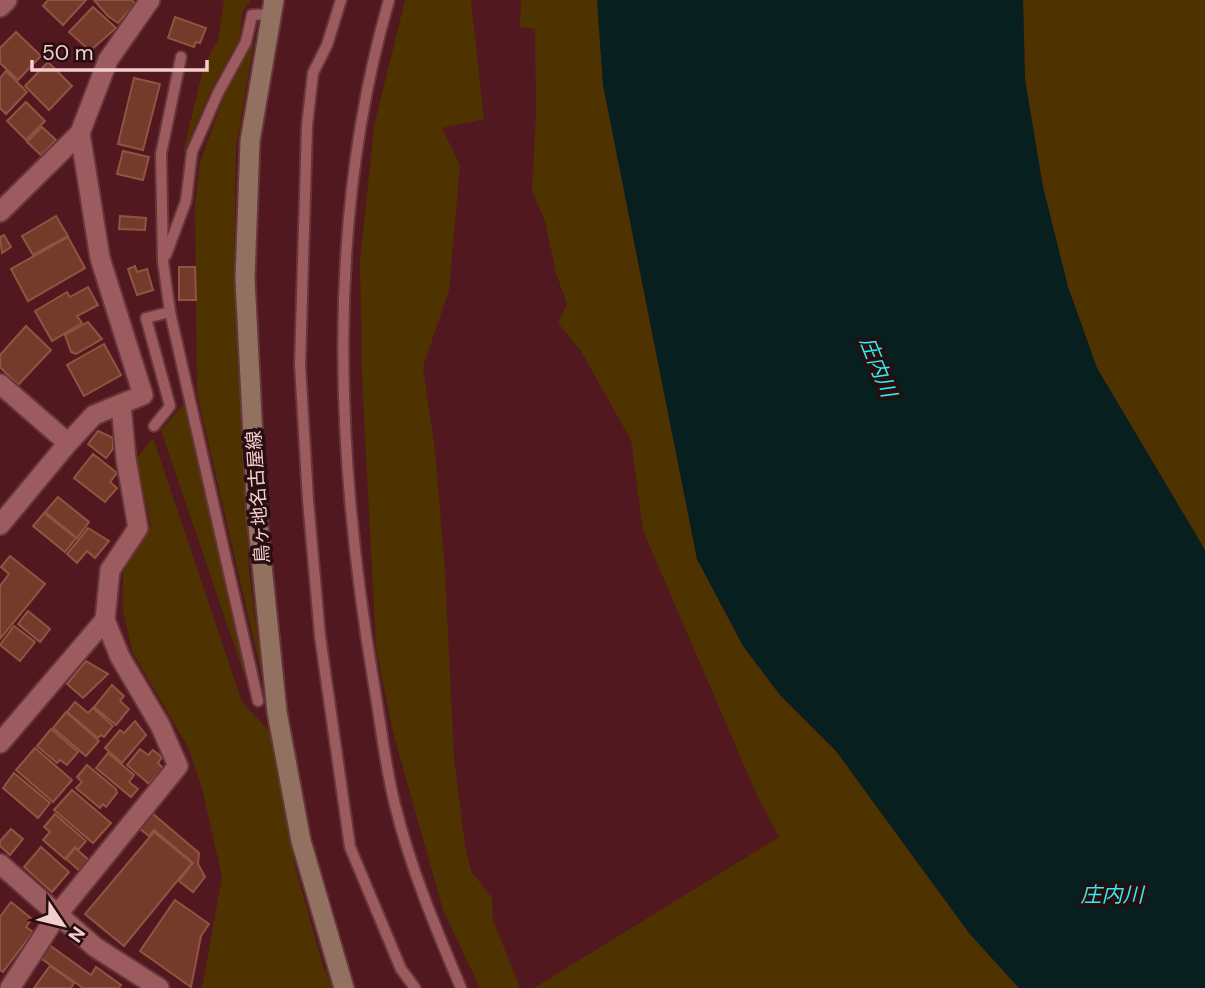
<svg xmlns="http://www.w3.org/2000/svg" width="1205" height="988" font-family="'DM Sans','Noto Sans JP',sans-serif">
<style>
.green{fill:#4e3301}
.water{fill:#071f1f}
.building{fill:#743a2a;stroke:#915443;stroke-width:2}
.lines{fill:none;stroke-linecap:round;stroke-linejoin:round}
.service-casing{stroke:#66363b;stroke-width:14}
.minor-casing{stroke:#66363b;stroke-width:23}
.secondary-casing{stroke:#66363b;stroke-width:23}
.service{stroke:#9c5b5f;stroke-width:10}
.minor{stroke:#9c5b5f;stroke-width:19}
.secondary{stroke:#927161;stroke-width:19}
.labels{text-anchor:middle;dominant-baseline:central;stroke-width:7;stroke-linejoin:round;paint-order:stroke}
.street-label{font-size:19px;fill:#f4cece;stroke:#270e10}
.water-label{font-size:21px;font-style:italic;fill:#2eeef1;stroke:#270e10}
</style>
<rect width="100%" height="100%" fill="#51181f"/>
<!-- green -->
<g class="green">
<polygon points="224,0 251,0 243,10 239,40 211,90 182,157 204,65 218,40"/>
<polygon points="405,0 471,0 484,119 442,128 460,165 449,290 423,367 435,450 445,571 454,757 465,845 471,871 492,898 493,920 520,988 480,988 443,910 393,732 376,648 362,378 360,262 374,126"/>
<polygon points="521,0 597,0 603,85 697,559 743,646 780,695 836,751 969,933 1019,988 534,988 779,837 757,795 643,531 631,440 581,351 558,323 567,304 556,273 545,221 532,191 536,112 535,29 520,27"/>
<polygon points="1023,0 1205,0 1205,550 1097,368 1068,287 1043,187 1025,79"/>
<polygon points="254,42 236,148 234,271 249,570 263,680 197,393 195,205 200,162 225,94"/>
<polygon points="185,403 247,683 161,430"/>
<polygon points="153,438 242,702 270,732 296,870 323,966 333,988 202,988 222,877 202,788 188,747 132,651 123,611 123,573 151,526 136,459"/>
</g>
<!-- water -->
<polygon class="water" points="597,0 1023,0 1025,79 1043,187 1068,287 1097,368 1205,550 1205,988 1019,988 969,933 836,751 780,695 743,646 697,559 603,85"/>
<!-- building -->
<g class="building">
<polygon points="48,0 86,0 63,25 43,6"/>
<polygon points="94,0 132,0 135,4 118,23 108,16"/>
<polygon points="93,7 116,28 90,51 69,32"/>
<polygon points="175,17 206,28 200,43 196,42 194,47 168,38"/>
<polygon points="16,32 41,56 18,80 0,63 0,48"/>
<polygon points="48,62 72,86 49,110 25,86"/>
<polygon points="6,71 27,92 6,114 0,108 0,78"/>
<polygon points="134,78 160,84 143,150 118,144"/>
<polygon points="26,102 45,121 26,140 7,121"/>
<polygon points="42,127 56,140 41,155 27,142"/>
<polygon points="123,151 149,157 143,180 117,174"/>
<polygon points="56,216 68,236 33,255 22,236"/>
<polygon points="120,216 146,218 145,230 119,229"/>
<polygon points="4,235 11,247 2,253 0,237"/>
<polygon points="68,237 85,268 28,301 11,269"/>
<polygon points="135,266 137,272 147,269 153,290 137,295 128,269"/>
<polygon points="179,267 195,267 196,300 179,300"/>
<polygon points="88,287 98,305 77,316 82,323 52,341 35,311 67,292 70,297"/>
<polygon points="88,322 102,339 76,354 71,352 65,335"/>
<polygon points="26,326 51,350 18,385 0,367 0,355"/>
<polygon points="104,344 121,375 84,396 67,365"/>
<polygon points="98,431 113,438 113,449 106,458 88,444"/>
<polygon points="93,454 117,473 110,482 117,488 105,502 74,478"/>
<polygon points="58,497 89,522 77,538 45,512"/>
<polygon points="44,513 76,538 65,552 33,526"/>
<polygon points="88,528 109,541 95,558 87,551 77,563 67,554"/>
<polygon points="10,556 45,584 0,639 0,586 9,574 1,567"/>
<polygon points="28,611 50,629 40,642 18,624"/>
<polygon points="14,626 35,642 20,661 0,645"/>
<polygon points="86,661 108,674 83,698 67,684"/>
<polygon points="112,685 124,696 120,701 129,709 116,725 94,707"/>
<polygon points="75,702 88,713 93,708 113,726 104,737 101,735 98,738 67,712"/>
<polygon points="66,712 99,741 86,756 53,728"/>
<polygon points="135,721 146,735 122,763 105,748 120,730 124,733"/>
<polygon points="51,729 78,752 67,765 60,760 57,763 37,746"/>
<polygon points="35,748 72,780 53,802 16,770"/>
<polygon points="140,749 148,755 153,750 162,757 158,763 163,768 149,784 127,765"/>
<polygon points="108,753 134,775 129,782 138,789 131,797 96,768"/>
<polygon points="87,765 116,789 117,793 106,807 103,804 100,808 76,788 82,782 77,777"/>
<polygon points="14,773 50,803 38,818 3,788"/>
<polygon points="72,790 111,823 93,843 54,810"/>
<polygon points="152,813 199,853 198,864 205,877 193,892 179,881 193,863 154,830 149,836 139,828"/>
<polygon points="55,814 86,841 78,850 75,847 65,859 43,840 50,832 44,827"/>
<polygon points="11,829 23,839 10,855 0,846 0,841"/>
<polygon points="154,832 192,863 124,946 85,914"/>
<polygon points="41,847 69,872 52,892 24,867"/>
<polygon points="75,848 89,860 80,871 66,859"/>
<polygon points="175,900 209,924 201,936 191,987 140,951"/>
<polygon points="11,902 32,919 26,927 33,932 3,972 0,970 0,917"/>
<polygon points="48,944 91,975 96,967 121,985 119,988 83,988 39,957"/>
<polygon points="50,966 74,983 71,988 34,988"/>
</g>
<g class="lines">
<defs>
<g id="service">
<polyline points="341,0 327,45 313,73 307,126 300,365 308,500 320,636 350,847 401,969 415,988"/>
<path d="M 389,0 C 325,222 336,459 374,685 C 381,725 385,766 395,805 C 410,867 436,929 461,988"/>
<polyline points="181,57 161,154 163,261 170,312 258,701"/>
<polyline points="166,255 186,201 192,152 218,93 246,42 252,15 272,14"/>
<polyline points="154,426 170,406 146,318 170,312"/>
</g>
<g id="minor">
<polyline points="0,7 7,0"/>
<polyline points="0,212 80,133 108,60 150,0"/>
<polyline points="0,384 68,443 0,525"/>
<polyline points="68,443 94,415 121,404"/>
<polyline points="0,743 105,620"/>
<polyline points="0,864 95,947 159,988"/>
<polyline points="10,988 57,915 178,766 160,725 120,657 105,620 110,570 138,528 126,459 121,404 143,395 100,258 80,133"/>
</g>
<polyline id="secondary" points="274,0 250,141 245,279 257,516 277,712 301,841 344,988"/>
</defs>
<!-- service casing -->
<use href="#service" class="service-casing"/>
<!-- minor casing -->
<use href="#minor" class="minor-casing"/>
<!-- secondary casing -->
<use href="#secondary" class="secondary-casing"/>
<!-- service -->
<use href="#service" class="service"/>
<!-- minor -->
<use href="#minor" class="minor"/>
<!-- secondary -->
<use href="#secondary" class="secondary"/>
</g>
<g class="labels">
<!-- street labels -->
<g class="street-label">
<text transform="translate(258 497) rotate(-94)">鳥ヶ地名古屋線</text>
</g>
<!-- water labels -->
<g class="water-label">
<text transform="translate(878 367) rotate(68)">庄内川</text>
<text x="1112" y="895">庄内川</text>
</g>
</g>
<!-- north arrow -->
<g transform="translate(63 925) rotate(125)" stroke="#270e10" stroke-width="5" paint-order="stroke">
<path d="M0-5L12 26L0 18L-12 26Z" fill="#f4cece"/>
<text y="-10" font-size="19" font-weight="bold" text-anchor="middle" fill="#f4cece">N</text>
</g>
<!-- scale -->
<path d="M32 60v10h175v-10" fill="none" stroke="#f4cece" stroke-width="3.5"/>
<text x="42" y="60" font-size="21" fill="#f4cece" stroke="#270e10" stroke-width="5" paint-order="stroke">50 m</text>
</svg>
